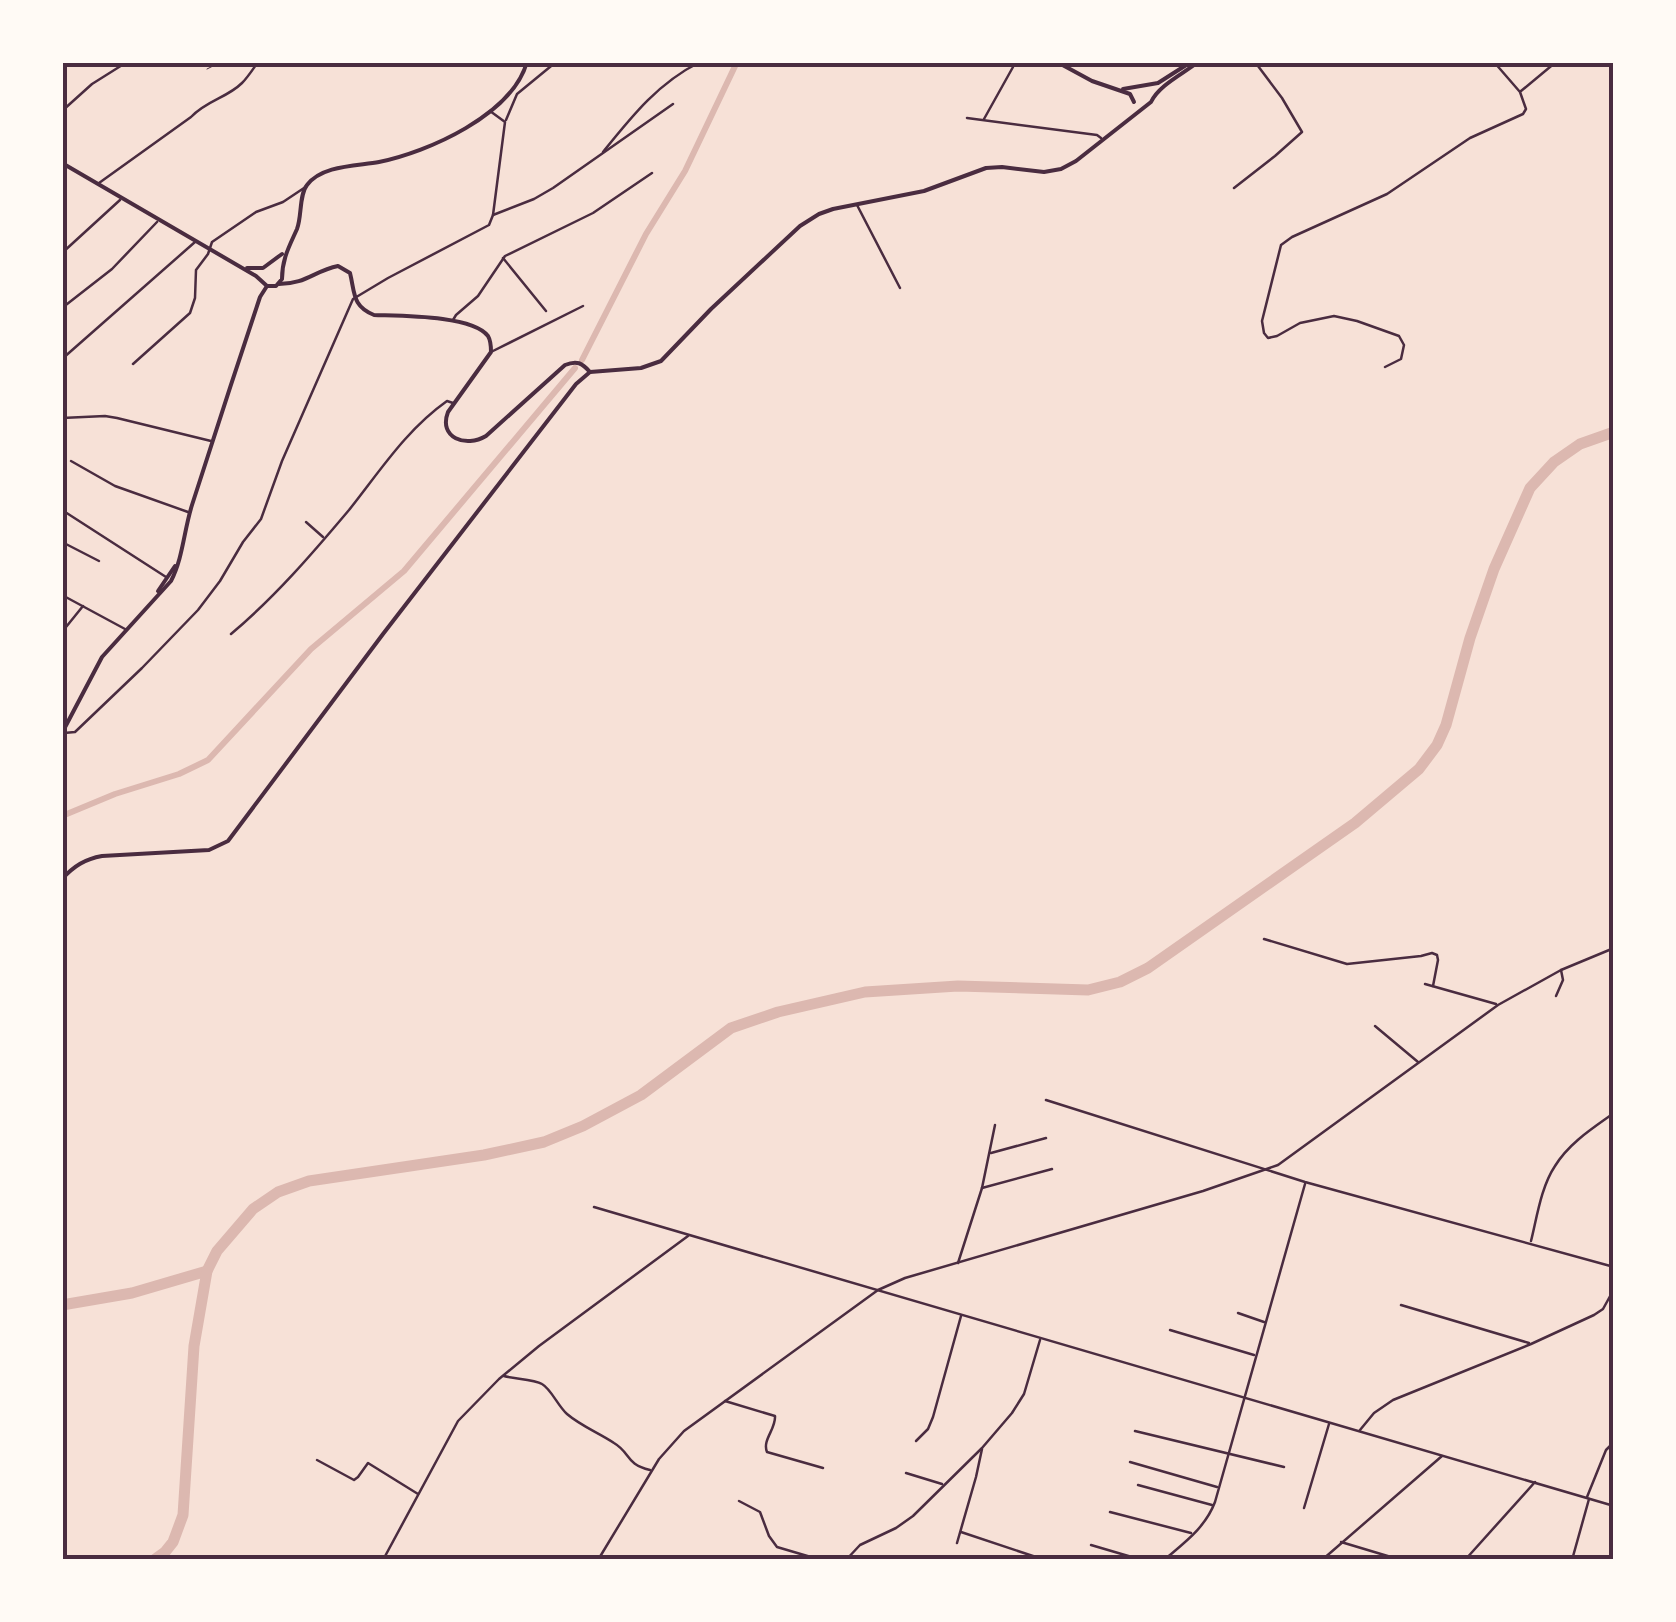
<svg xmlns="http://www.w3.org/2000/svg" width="1676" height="1622" font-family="'Alegreya Sans',sans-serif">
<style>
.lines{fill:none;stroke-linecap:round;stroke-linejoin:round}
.canal{stroke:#dcb8b0;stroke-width:6}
.river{stroke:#dcb8b0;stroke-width:11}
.path{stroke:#4a2c40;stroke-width:1}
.minor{stroke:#4a2c40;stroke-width:2.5}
.tertiary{stroke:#4a2c40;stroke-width:4}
.secondary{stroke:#4a2c40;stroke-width:4}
.neatline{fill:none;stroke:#4a2c40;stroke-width:4}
</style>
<rect width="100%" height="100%" fill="#f7e1d7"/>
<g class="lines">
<!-- canal -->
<g class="canal">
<polyline points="582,360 646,234 685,171 737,62"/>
<polyline points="62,816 115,794 179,774 208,760 311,649 404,571 575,368"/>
</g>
<!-- river -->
<g class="river">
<polyline points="62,1305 132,1293 207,1271"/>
<polyline points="154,1560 165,1552 173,1542 183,1515 194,1346 207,1271 217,1251 253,1209 278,1192 309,1181 484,1155 544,1142 583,1126 641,1095 731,1028 778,1012 865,992 958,986 1088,990 1120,982 1148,968 1355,823 1419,769 1437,745 1446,725 1470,638 1494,569 1530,488 1554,462 1580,444 1614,432"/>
</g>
<!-- path -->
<polyline class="path" points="207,69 221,62"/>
<!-- minor -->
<g class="minor">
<polyline points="1521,91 1556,62"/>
<polyline points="62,111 92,84 127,62"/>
<polyline points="967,118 1097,135 1101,138"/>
<polyline points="984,119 1013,67"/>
<polyline points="506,120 517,94 556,62"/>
<path d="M 603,152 C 632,116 658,83 700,62"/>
<path d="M 99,183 L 191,117 C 207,100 227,98 242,83 C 248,77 253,69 258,62"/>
<polyline points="1234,188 1275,156 1302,132 1282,98 1255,62"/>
<polyline points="857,205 900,288"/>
<polyline points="493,215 534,199 553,188 673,104"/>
<polyline points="62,253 120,200"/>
<polyline points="503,258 546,311"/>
<polyline points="62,308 112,269 157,222"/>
<polyline points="453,320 456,315 478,296 505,256 593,213 652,173"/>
<polyline points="493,351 583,306"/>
<polyline points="62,359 195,242"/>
<polyline points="133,364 190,313 195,298 196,270 208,254 212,242 256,212 283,202 304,188"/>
<polyline points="1385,367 1401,359 1404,345 1399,336 1357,321 1334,316 1300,323 1277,336 1268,338 1264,333 1262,321 1281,245 1292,237 1387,194 1470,138 1523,114 1526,109 1520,92 1494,62"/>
<polyline points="62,418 105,416 117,418 211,441"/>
<polyline points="71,461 115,486 188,512"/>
<polyline points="62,510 166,577"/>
<polyline points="306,522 323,537"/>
<polyline points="62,542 99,561"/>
<polyline points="62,595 125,629"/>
<polyline points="62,632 83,606"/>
<path d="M 231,634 C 275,597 312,554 349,510 C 380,471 406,430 447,401 L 453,403"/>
<polyline points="64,733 75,732 142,668 198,610 220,581 243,542 261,519 282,461 353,299 388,278 489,225 493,215 505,122 490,111"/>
<polyline points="1264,939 1347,964 1421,956 1432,953 1437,955 1438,960 1433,986"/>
<polyline points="1425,984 1496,1004"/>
<polyline points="1556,996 1563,980 1561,970"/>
<polyline points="1375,1026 1418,1062"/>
<polyline points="1046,1100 1305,1182 1614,1267"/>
<polyline points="991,1153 1046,1138"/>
<polyline points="982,1188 1052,1169"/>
<polyline points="594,1207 1614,1506"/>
<path d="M 1531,1241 C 1537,1217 1541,1187 1555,1166 C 1569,1143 1593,1128 1614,1113"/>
<polyline points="958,1263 982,1188 995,1125"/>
<polyline points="1401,1305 1529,1343"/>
<polyline points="1238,1313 1264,1322"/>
<polyline points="1170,1330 1254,1355"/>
<path d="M 504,1376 C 514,1379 534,1379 542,1384 C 551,1389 558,1406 567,1414 C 581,1426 599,1433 614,1443 C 631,1453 625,1464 650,1470"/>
<path d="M 725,1401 L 775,1416 C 776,1429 762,1440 767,1452 L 823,1468"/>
<polyline points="1360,1430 1374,1413 1393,1400 1531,1344 1594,1315 1603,1309 1614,1289"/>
<polyline points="1135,1431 1284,1467"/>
<polyline points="916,1441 928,1429 933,1417 961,1316"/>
<polyline points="317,1460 354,1480 358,1477 368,1463 418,1494"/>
<polyline points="1130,1462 1217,1487"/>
<polyline points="906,1473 942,1484"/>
<polyline points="1138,1485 1212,1505"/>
<polyline points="1587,1497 1606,1450 1614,1442"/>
<polyline points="739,1501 760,1512 769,1536 777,1547 821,1560"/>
<polyline points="1304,1508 1329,1424"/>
<polyline points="1110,1512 1191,1533"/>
<polyline points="961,1532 1045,1560"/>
<polyline points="1341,1542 1401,1560"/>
<polyline points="957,1543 976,1477 982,1449"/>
<polyline points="1091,1545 1142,1560"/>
<polyline points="383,1560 458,1421 499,1379 539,1346 688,1236"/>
<polyline points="598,1560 659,1459 684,1431 878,1290 905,1278 1203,1191 1278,1165 1498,1005 1561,970 1614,948"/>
<polyline points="846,1560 860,1545 896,1528 913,1516 982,1448 1012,1413 1024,1394 1040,1340"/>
<path d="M 1164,1560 C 1185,1542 1205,1528 1215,1502 L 1305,1184"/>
<polyline points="1322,1560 1442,1456"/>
<polyline points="1465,1560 1535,1482"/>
<polyline points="1572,1560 1589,1499"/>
</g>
<!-- tertiary -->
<path class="tertiary" d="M 279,284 C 306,284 314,271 338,266 L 350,273 C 355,293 352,306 374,315 C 399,316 472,315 488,336 C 491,341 491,346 491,352 L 448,412 C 438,438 466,448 486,436 L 565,365 C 577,360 582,363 590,372"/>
<!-- secondary -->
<g class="secondary">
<polyline points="1057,62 1092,81 1130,94 1134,102"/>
<polyline points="1123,89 1158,83 1191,62"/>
<polyline points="62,163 256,276 267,286"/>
<polyline points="247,268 263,268 282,254"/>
<path d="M 267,286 L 276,286 L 282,279 C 282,259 289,247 297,229 C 302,216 299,195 307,185 C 322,165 357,166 379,162 C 428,152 512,115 527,62"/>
<polyline points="158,591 175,566"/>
<path d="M 62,733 L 102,657 L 171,581 C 183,558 184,530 192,505 C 214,436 237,366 260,297 L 267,286"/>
<path d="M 62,879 C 74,866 85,859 102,856 L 209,850 L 228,841 L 383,634 L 576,384 L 590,372 L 641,368 L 661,361 L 711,309 L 800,226 L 819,214 L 833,209 L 924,191 L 986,168 L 1002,167 L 1044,172 L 1061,169 L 1076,161 L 1151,102 C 1159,85 1183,74 1198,62"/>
</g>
</g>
<!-- border -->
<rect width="1676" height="1622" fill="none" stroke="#fffaf5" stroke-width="130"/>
<rect x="65" y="65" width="1546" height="1492" class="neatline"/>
</svg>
